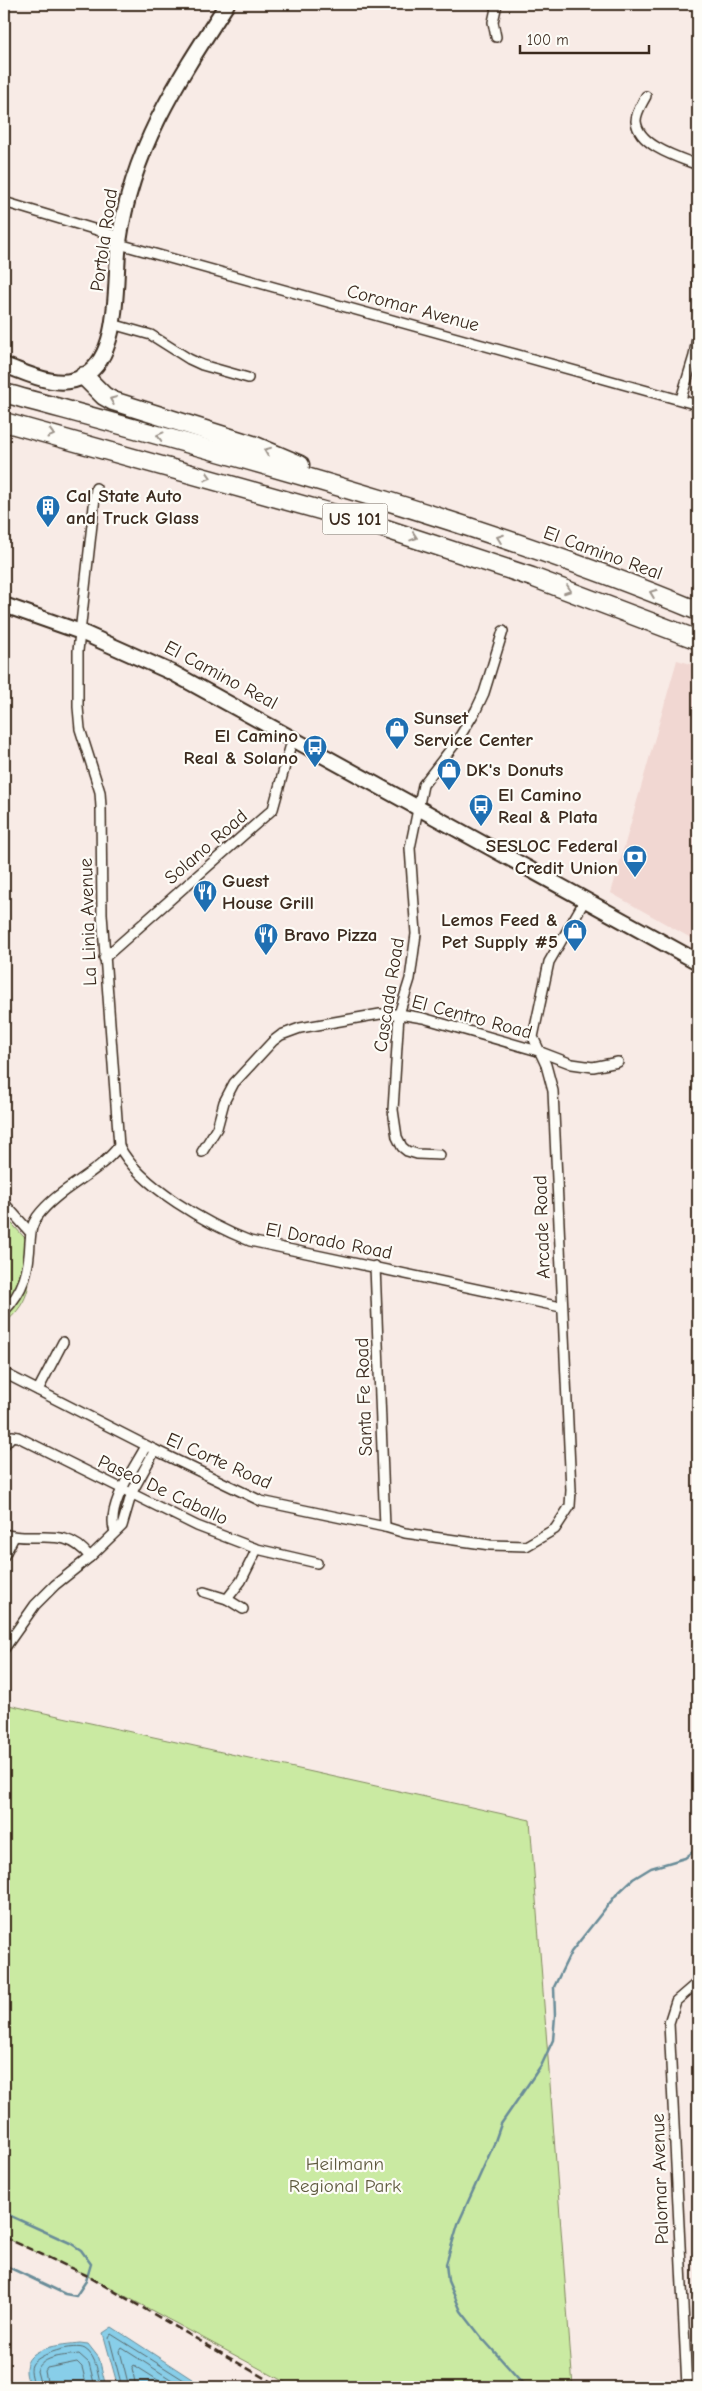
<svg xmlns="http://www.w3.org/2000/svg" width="702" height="2391" font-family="'Comic Neue',sans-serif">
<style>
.built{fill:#f1d7d2}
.green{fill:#caeaa2;stroke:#828a60}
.water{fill:#88cee9;stroke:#698c98}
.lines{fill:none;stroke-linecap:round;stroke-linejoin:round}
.shore{stroke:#5a6c6f;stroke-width:1}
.stream{stroke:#698c98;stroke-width:2.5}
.street-casing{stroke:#3b2a1e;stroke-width:12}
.secondary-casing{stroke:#3b2a1e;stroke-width:18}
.highway-casing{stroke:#3b2a1e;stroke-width:21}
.street{stroke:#fdfcf7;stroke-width:9}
.secondary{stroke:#fdfcf7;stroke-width:14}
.highway{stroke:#fdfcf7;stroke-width:18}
.rail{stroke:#3b2a1e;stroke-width:2.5;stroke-dasharray:8 4;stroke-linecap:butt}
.oneway{stroke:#9c938a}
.labels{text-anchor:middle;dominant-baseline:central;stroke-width:4.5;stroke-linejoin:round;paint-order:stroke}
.shield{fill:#fdfcf7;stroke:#75695f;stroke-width:1}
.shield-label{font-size:18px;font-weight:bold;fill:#3b2a1e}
.street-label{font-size:19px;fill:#3b2a1e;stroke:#fdfcf7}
.poi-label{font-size:19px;font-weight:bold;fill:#3b2a1e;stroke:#fdfcf7;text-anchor:start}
.park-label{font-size:19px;fill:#5f5a3f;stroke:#fdfcf7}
</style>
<rect width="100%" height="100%" fill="#f8ebe6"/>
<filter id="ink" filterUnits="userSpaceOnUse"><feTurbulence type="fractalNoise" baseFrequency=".02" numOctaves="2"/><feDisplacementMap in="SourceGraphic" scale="10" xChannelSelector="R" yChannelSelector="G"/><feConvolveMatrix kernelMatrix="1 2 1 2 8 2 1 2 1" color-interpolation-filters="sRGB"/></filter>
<g filter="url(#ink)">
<!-- built -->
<polygon class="built" points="677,660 698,666 698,942 611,893"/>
<!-- green -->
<g class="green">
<path d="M 4,1215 L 33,1247 C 28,1283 34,1298 4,1324 Z"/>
<polygon points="4,1704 530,1820 573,2387 294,2387 86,2275 4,2237"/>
</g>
<!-- water -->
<g class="water">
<polygon points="112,2327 204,2387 118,2387 103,2333"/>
<path d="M 80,2343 L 88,2344 L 99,2358 L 106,2387 L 30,2387 C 29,2382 26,2377 26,2372 C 24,2346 62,2345 80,2343 Z"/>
</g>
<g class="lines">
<!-- shore -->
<g class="shore">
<path d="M 34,2387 C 34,2380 29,2372 32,2365 C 37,2354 75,2343 85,2349 C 97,2356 98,2376 101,2387"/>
<path d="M 41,2387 L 37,2371 C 42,2355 66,2356 79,2354 L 89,2363 L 95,2387"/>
<polyline points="48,2387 45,2371 47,2368 77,2362 82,2367 87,2387"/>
<polyline points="122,2387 109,2337 111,2334 195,2387"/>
<polyline points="129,2387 120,2351 122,2348 183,2387"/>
<polyline points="136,2387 132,2368 134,2365 169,2387"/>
</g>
<!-- stream -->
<g class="stream">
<polyline points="4,2213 70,2243 81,2250 91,2264 86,2281 76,2296 65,2294 4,2265"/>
<polyline points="526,2387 482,2338 461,2311 448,2281 446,2264 458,2224 494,2144 501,2124 542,2064 553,2040 555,2016 554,1987 571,1952 616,1895 633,1879 651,1868 685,1858 698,1848"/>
</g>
<defs>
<g id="street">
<polyline points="496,37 493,22 497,4"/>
<path d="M 646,96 C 642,104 636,112 636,121 C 638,146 680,158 698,165"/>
<polyline points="4,202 120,237"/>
<polyline points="698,234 698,283"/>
<polyline points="119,244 698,405"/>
<polyline points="112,324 151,335 189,359 202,365 248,378"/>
<polyline points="681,399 694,356 698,332"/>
<polyline points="104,958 273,809 293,737"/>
<path d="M 119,1146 C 140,1187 209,1225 250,1241 L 561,1307"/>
<polyline points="202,1152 217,1128 224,1102 234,1083 273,1041 281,1035 300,1028 380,1014 399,1014 423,1018 538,1051 572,1064 593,1067 618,1062"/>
<polyline points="440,1155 417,1154 407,1151 402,1147 397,1137 393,1110 399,1014 410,979 416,934 410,848 423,785 457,741 476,710 484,693 503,631"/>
<polyline points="4,1203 29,1231"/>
<polyline points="375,1266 385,1527"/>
<path d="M 4,1311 C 24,1291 29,1270 30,1242 C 31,1231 31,1226 37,1217 C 58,1188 97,1175 119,1146 L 102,914 L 101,807 L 100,792 L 80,729 L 78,707 L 78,651 L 96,488"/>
<polyline points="4,1373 155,1450 261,1501 385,1527 405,1533 490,1545 526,1546 555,1529 570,1506 571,1490 553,1091 546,1065 533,1037 549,962 585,900"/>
<polyline points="38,1390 63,1342"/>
<polyline points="4,1445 12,1436 18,1437 197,1526 257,1549 317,1563"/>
<path d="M 115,1532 C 105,1507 135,1467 146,1446"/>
<path d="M 4,1534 C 37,1544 64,1524 90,1557"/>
<polyline points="4,1556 14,1537"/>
<polyline points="204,1592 227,1599 243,1609"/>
<polyline points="227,1599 241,1581 257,1549"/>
<polyline points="4,1649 35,1605 55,1585 90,1557 122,1526 132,1492 155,1450"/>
<polyline points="687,2387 669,2023 676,2001 698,1982"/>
</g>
<g id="secondary">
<path d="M 4,365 C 27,373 59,391 84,376 C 122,354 114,281 119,242 C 132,149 177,81 227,4"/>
<polyline points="4,605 81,632 173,673 698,962"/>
</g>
<g id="highway">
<polyline points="84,376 104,396 113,401 253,445 300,465"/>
<path d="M 4,393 C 238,457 473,518 698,611"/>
<polyline points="4,422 374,525 532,577 698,640"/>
</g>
</defs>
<!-- street casing -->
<use href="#street" class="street-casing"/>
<!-- secondary casing -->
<use href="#secondary" class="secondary-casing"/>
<!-- highway casing -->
<use href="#highway" class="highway-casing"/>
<!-- street -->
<use href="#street" class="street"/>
<!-- secondary -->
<use href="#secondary" class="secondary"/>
<!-- highway -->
<use href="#highway" class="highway"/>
<!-- rail -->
<polyline class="rail" points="4,2237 86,2275 280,2387"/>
</g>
<!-- one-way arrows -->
<defs><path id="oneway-chevron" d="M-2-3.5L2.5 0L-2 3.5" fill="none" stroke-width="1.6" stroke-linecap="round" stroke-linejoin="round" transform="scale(1.25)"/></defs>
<g class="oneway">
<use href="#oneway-chevron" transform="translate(113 400) rotate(-158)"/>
<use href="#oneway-chevron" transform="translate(51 434) rotate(15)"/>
<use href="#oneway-chevron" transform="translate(160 436) rotate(-165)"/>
<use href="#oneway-chevron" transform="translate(267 451) rotate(-158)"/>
<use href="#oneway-chevron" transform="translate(208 477) rotate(16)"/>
<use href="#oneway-chevron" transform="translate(414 537) rotate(18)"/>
<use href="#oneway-chevron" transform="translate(500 538) rotate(-160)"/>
<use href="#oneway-chevron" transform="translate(568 590) rotate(20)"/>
<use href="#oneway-chevron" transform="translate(653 593) rotate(-159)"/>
</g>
</g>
<!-- icons -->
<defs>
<symbol id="building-pin" viewBox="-11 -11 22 30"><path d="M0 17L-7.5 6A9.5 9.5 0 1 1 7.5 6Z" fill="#1f6fb2" stroke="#fdfcf7"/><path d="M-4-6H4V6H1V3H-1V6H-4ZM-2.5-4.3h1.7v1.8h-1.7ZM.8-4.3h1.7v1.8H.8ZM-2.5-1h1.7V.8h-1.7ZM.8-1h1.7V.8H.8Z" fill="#fff"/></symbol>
<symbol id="shop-pin" viewBox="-11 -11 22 30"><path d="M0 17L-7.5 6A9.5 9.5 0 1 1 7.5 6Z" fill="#1f6fb2" stroke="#fdfcf7"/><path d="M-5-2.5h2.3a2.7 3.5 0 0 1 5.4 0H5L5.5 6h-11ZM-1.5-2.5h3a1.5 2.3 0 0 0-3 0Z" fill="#fff"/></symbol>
<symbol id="bus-pin" viewBox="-11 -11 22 30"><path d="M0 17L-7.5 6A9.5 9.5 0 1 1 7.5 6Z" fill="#1f6fb2" stroke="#fdfcf7"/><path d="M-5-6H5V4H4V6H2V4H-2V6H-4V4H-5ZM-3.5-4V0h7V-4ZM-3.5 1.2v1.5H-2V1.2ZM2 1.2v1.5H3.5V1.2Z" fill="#fff"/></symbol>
<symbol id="bank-pin" viewBox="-11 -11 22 30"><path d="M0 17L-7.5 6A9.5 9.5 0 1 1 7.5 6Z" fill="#1f6fb2" stroke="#fdfcf7"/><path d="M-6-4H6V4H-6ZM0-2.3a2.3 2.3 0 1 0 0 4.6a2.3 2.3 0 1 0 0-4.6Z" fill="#fff"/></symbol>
<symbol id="restaurant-pin" viewBox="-11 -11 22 30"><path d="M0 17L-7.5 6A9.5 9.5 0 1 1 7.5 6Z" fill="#1f6fb2" stroke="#fdfcf7"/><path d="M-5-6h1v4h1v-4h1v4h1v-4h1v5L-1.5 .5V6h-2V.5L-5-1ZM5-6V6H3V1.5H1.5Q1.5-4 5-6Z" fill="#fff"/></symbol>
</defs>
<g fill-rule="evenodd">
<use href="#building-pin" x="34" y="493" width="28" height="38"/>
<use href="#shop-pin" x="383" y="715" width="28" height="38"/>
<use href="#bus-pin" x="301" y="733" width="28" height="38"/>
<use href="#shop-pin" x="435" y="756" width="28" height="38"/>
<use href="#bus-pin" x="467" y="792" width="28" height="38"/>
<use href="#bank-pin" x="621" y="843" width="28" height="38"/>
<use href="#restaurant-pin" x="191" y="878" width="28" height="38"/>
<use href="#shop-pin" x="561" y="917" width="28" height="38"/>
<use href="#restaurant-pin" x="252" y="921" width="28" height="38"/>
</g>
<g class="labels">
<!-- shield labels -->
<rect class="shield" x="322.5" y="503.5" width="65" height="31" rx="4"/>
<g class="shield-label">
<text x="355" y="519">US 101</text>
</g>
<!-- street labels -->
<g class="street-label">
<text transform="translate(104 240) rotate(-82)">Portola Road</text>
<text transform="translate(413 308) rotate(15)">Coromar Avenue</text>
<text transform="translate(603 553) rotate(20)">El Camino Real</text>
<text transform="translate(221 675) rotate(28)">El Camino Real</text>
<text transform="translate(206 847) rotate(-41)">Solano Road</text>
<text transform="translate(88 922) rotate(-92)">La Linia Avenue</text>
<text transform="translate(389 995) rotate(-81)">Cascada Road</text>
<text transform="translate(472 1017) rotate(15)">El Centro Road</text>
<text transform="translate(542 1227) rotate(-92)">Arcade Road</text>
<text transform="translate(329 1241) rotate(11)">El Dorado Road</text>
<text transform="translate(364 1397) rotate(-92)">Santa Fe Road</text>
<text transform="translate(219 1461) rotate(24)">El Corte Road</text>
<text transform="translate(163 1490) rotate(25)">Paseo De Caballo</text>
<text transform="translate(660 2179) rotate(-92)">Palomar Avenue</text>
</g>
<!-- poi labels -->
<g class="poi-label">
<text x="66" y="496">Cal State Auto<tspan x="66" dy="22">and Truck Glass</tspan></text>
<text x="414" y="718">Sunset<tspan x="414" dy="22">Service Center</tspan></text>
<text x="298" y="736" text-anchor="end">El Camino<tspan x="298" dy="22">Real &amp; Solano</tspan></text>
<text x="466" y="770">DK's Donuts</text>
<text x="498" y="795">El Camino<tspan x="498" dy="22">Real &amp; Plata</tspan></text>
<text x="618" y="846" text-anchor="end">SESLOC Federal<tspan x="618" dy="22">Credit Union</tspan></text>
<text x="222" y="881">Guest<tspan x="222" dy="22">House Grill</tspan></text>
<text x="558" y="920" text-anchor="end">Lemos Feed &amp;<tspan x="558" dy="22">Pet Supply #5</tspan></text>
<text x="284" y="935">Bravo Pizza</text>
</g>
<!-- park labels -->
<g class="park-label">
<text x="345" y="2164">Heilmann<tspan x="345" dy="22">Regional Park</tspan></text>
</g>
</g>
<!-- margin -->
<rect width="702" height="2391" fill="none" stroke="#fdfcf7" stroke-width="20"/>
<rect x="10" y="10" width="682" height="2371" fill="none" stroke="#3b2a1e" stroke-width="2" filter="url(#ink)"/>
<!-- scale -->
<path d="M520 45v8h129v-8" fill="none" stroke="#3b2a1e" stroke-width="2.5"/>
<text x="527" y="45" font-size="15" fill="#3b2a1e" stroke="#fdfcf7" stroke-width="4" paint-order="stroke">100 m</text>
</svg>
